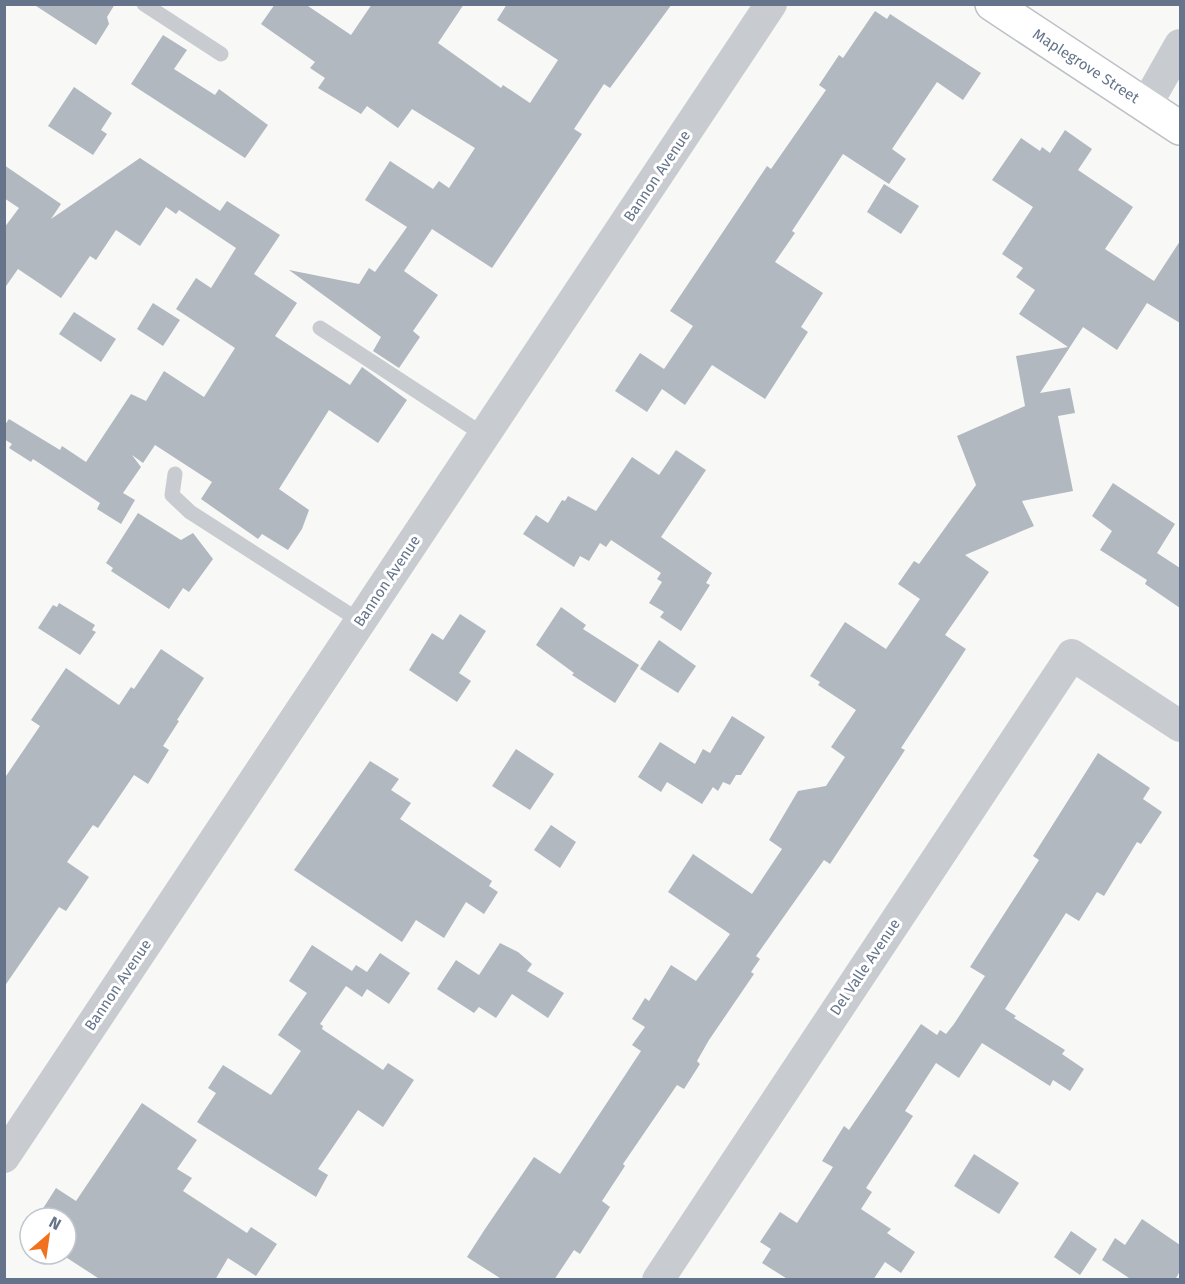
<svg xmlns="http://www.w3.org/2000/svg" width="1185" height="1284" font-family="'Fira Sans',sans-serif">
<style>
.building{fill:#b1b8c0}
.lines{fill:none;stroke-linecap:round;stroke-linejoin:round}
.secondary-casing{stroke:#bcc0c6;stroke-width:36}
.lane{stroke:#c8cbd0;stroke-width:15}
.street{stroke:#c8cbd0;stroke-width:32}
.secondary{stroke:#fff;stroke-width:33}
.labels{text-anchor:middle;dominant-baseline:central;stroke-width:6;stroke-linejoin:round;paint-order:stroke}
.street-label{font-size:15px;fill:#65748a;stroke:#fff}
</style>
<rect width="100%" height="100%" fill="#f8f9f6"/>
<!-- building -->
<g class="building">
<polygon points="33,4 115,4 107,17 109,24 96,45"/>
<polygon points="275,4 305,4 351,35 372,4 464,4 438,43 501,88 503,85 530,103 558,60 497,20 507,4 672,4 610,88 604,84 574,129 582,134 492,268 432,229 404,271 438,295 413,331 420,337 399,368 373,351 381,337 289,270 359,284 369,268 375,272 407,227 365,200 390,161 433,189 439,181 449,188 475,148 412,109 398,128 367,106 361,114 318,88 325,78 310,68 315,62 261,24"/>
<polygon points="875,11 887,19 890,14 981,73 963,100 937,82 892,149 906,159 889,184 843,154 792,231 795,233 775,262 823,293 801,327 808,332 765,399 712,365 685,405 662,389 647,412 615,391 640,353 664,369 693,326 670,311 767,166 771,169 826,90 819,85 839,55 843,58"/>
<polygon points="163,35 187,50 174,69 215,95 219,89 268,125 245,158 131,84"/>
<polygon points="74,87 112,113 101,130 107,134 93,155 48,126"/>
<polygon points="1065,130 1092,149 1078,170 1133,207 1105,249 1154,281 1180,241 1180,323 1147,303 1117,350 1083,327 1040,393 1070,388 1075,413 1058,416 1073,491 1022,501 1034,526 965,555 989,572 945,635 966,649 901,748 905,750 830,864 824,860 756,956 760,959 751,972 754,974 709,1040 697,1061 700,1064 684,1089 677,1085 623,1164 625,1166 602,1201 610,1207 580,1254 574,1250 554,1280 503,1280 467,1257 485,1229 534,1157 560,1174 641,1051 632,1045 645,1027 632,1019 645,998 649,1001 671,965 696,981 730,934 668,892 693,854 752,894 782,849 769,840 798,791 826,786 845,757 831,747 856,710 818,685 820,682 810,676 845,622 886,649 920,599 898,584 914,561 919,564 976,485 957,436 1025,406 1016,356 1068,347 1019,314 1035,290 1016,277 1023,268 1002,254 1033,207 992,180 1021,138 1040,151 1042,147 1050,153"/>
<polygon points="140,158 220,211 227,201 280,235 254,274 297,303 275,336 350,385 362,367 407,400 378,443 329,410 279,489 309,510 302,529 288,550 262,534 258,539 201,499 212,482 155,445 143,463 132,455 141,467 123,493 135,500 121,524 97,509 100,503 33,459 31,462 9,448 12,444 4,439 4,426 9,419 60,450 62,446 86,462 131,394 146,401 164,371 204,397 235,348 176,309 196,278 211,288 236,248 179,210 176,214 166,207 140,246 116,230 96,260 90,256 61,298 18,269 4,289 4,228 19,208 4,198 4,165 61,204 51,219"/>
<polygon points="884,184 919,206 901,234 867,212"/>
<polygon points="153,303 180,320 163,346 137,329"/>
<polygon points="74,312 116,339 101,362 59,334"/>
<polygon points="676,450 706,470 661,537 712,573 706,583 710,585 681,631 660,617 664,612 649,603 662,582 657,579 661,573 611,540 606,547 600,543 589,561 580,556 574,567 523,534 536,515 548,523 562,500 565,501 568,496 596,511 632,457 659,475"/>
<polygon points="1113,483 1175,524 1157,553 1180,568 1180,608 1145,584 1147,580 1100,550 1112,531 1092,516"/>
<polygon points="138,513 181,540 193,533 213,559 189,592 183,588 169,609 111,571 113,568 106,563"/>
<polygon points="59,603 95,625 92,630 96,632 80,655 38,628 53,605 57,607"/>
<polygon points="561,607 586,625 583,629 639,665 615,703 572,675 574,673 536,645"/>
<polygon points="460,614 486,631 459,673 471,681 457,702 409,670 432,633 443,640"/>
<polygon points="659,640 696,666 678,693 640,669"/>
<polygon points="161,649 204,678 177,720 179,721 163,746 169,750 148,784 134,775 98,828 93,825 67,862 89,877 66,911 59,907 4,987 4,779 40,726 31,720 66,668 119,705 131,687 134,689"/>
<polygon points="732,716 765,737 741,775 736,775 730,785 723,782 718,791 713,787 702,804 667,782 661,792 638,777 660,742 695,764 703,749 710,753"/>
<polygon points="516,749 554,774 530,810 492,786"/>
<polygon points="1098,753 1150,788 1143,799 1162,812 1141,844 1137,842 1104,896 1097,892 1079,921 1066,913 1005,1009 1016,1016 1014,1018 1065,1050 1062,1054 1084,1069 1070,1091 1053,1080 1050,1086 982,1043 959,1078 936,1063 905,1111 913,1116 866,1188 872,1192 861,1209 891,1229 887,1233 915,1252 901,1273 885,1262 873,1280 789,1280 762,1263 771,1249 760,1242 780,1212 797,1223 833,1167 822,1161 844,1126 849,1130 921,1024 937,1035 940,1030 946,1034 954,1024 985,976 970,967 1039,860 1033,856"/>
<polygon points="370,761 399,779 391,790 411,803 400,819 492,881 489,886 498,892 484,914 466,902 444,938 416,920 402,942 294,870"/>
<polygon points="551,825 576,842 560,868 534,850"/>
<polygon points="500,943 518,952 532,964 527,971 564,993 548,1018 512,994 496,1018 479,1007 474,1013 437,989 456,960 479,975"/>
<polygon points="312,945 352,971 356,965 367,972 380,953 410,973 389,1004 367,989 362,997 346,986 320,1024 323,1026 322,1029 383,1070 388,1063 414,1080 383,1127 358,1110 318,1169 328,1175 316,1197 197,1122 216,1093 208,1088 223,1065 271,1095 301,1051 278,1035 307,993 289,981"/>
<polygon points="142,1103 197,1140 177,1169 192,1178 183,1191 247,1233 251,1227 277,1244 256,1276 228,1258 215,1280 101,1280 61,1254 66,1254 66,1218 37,1218 56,1188 76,1201"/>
<polygon points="974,1154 1019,1183 999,1214 954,1186"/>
<polygon points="1142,1219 1180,1245 1180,1271 1175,1280 1132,1280 1102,1260 1115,1238 1125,1245"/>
<polygon points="1071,1231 1097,1249 1080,1275 1054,1257"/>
</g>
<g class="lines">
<defs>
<polyline id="secondary" points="992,4 1180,128"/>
</defs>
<!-- secondary casing -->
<use href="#secondary" class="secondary-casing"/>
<!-- lane -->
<g class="lane">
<polyline points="144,4 221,54"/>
<polyline points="320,328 484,435"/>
<polyline points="175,474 172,495 190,512 360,621"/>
</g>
<!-- street -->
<g class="street">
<polyline points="1146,105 1180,45"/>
<polyline points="4,1157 771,4"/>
<polyline points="658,1280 1072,655 1180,726"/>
</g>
<!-- secondary -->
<use href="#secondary" class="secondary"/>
</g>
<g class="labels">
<!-- street labels -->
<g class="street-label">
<text transform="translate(1086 66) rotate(33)">Maplegrove Street</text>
<text transform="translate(657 176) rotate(-56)">Bannon Avenue</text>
<text transform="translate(387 581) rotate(-56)">Bannon Avenue</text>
<text transform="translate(865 967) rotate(-56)">Del Valle Avenue</text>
<text transform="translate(118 985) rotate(-56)">Bannon Avenue</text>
</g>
</g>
<!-- border -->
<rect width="1185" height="1284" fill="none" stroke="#65748a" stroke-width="12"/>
<!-- north arrow -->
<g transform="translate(48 1236) rotate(29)"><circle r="28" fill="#ffffff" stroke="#c1c7d0" stroke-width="1.5"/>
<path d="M0-4.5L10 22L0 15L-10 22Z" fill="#f1711e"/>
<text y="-9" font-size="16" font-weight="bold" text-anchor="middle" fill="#65748a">N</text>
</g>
</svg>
